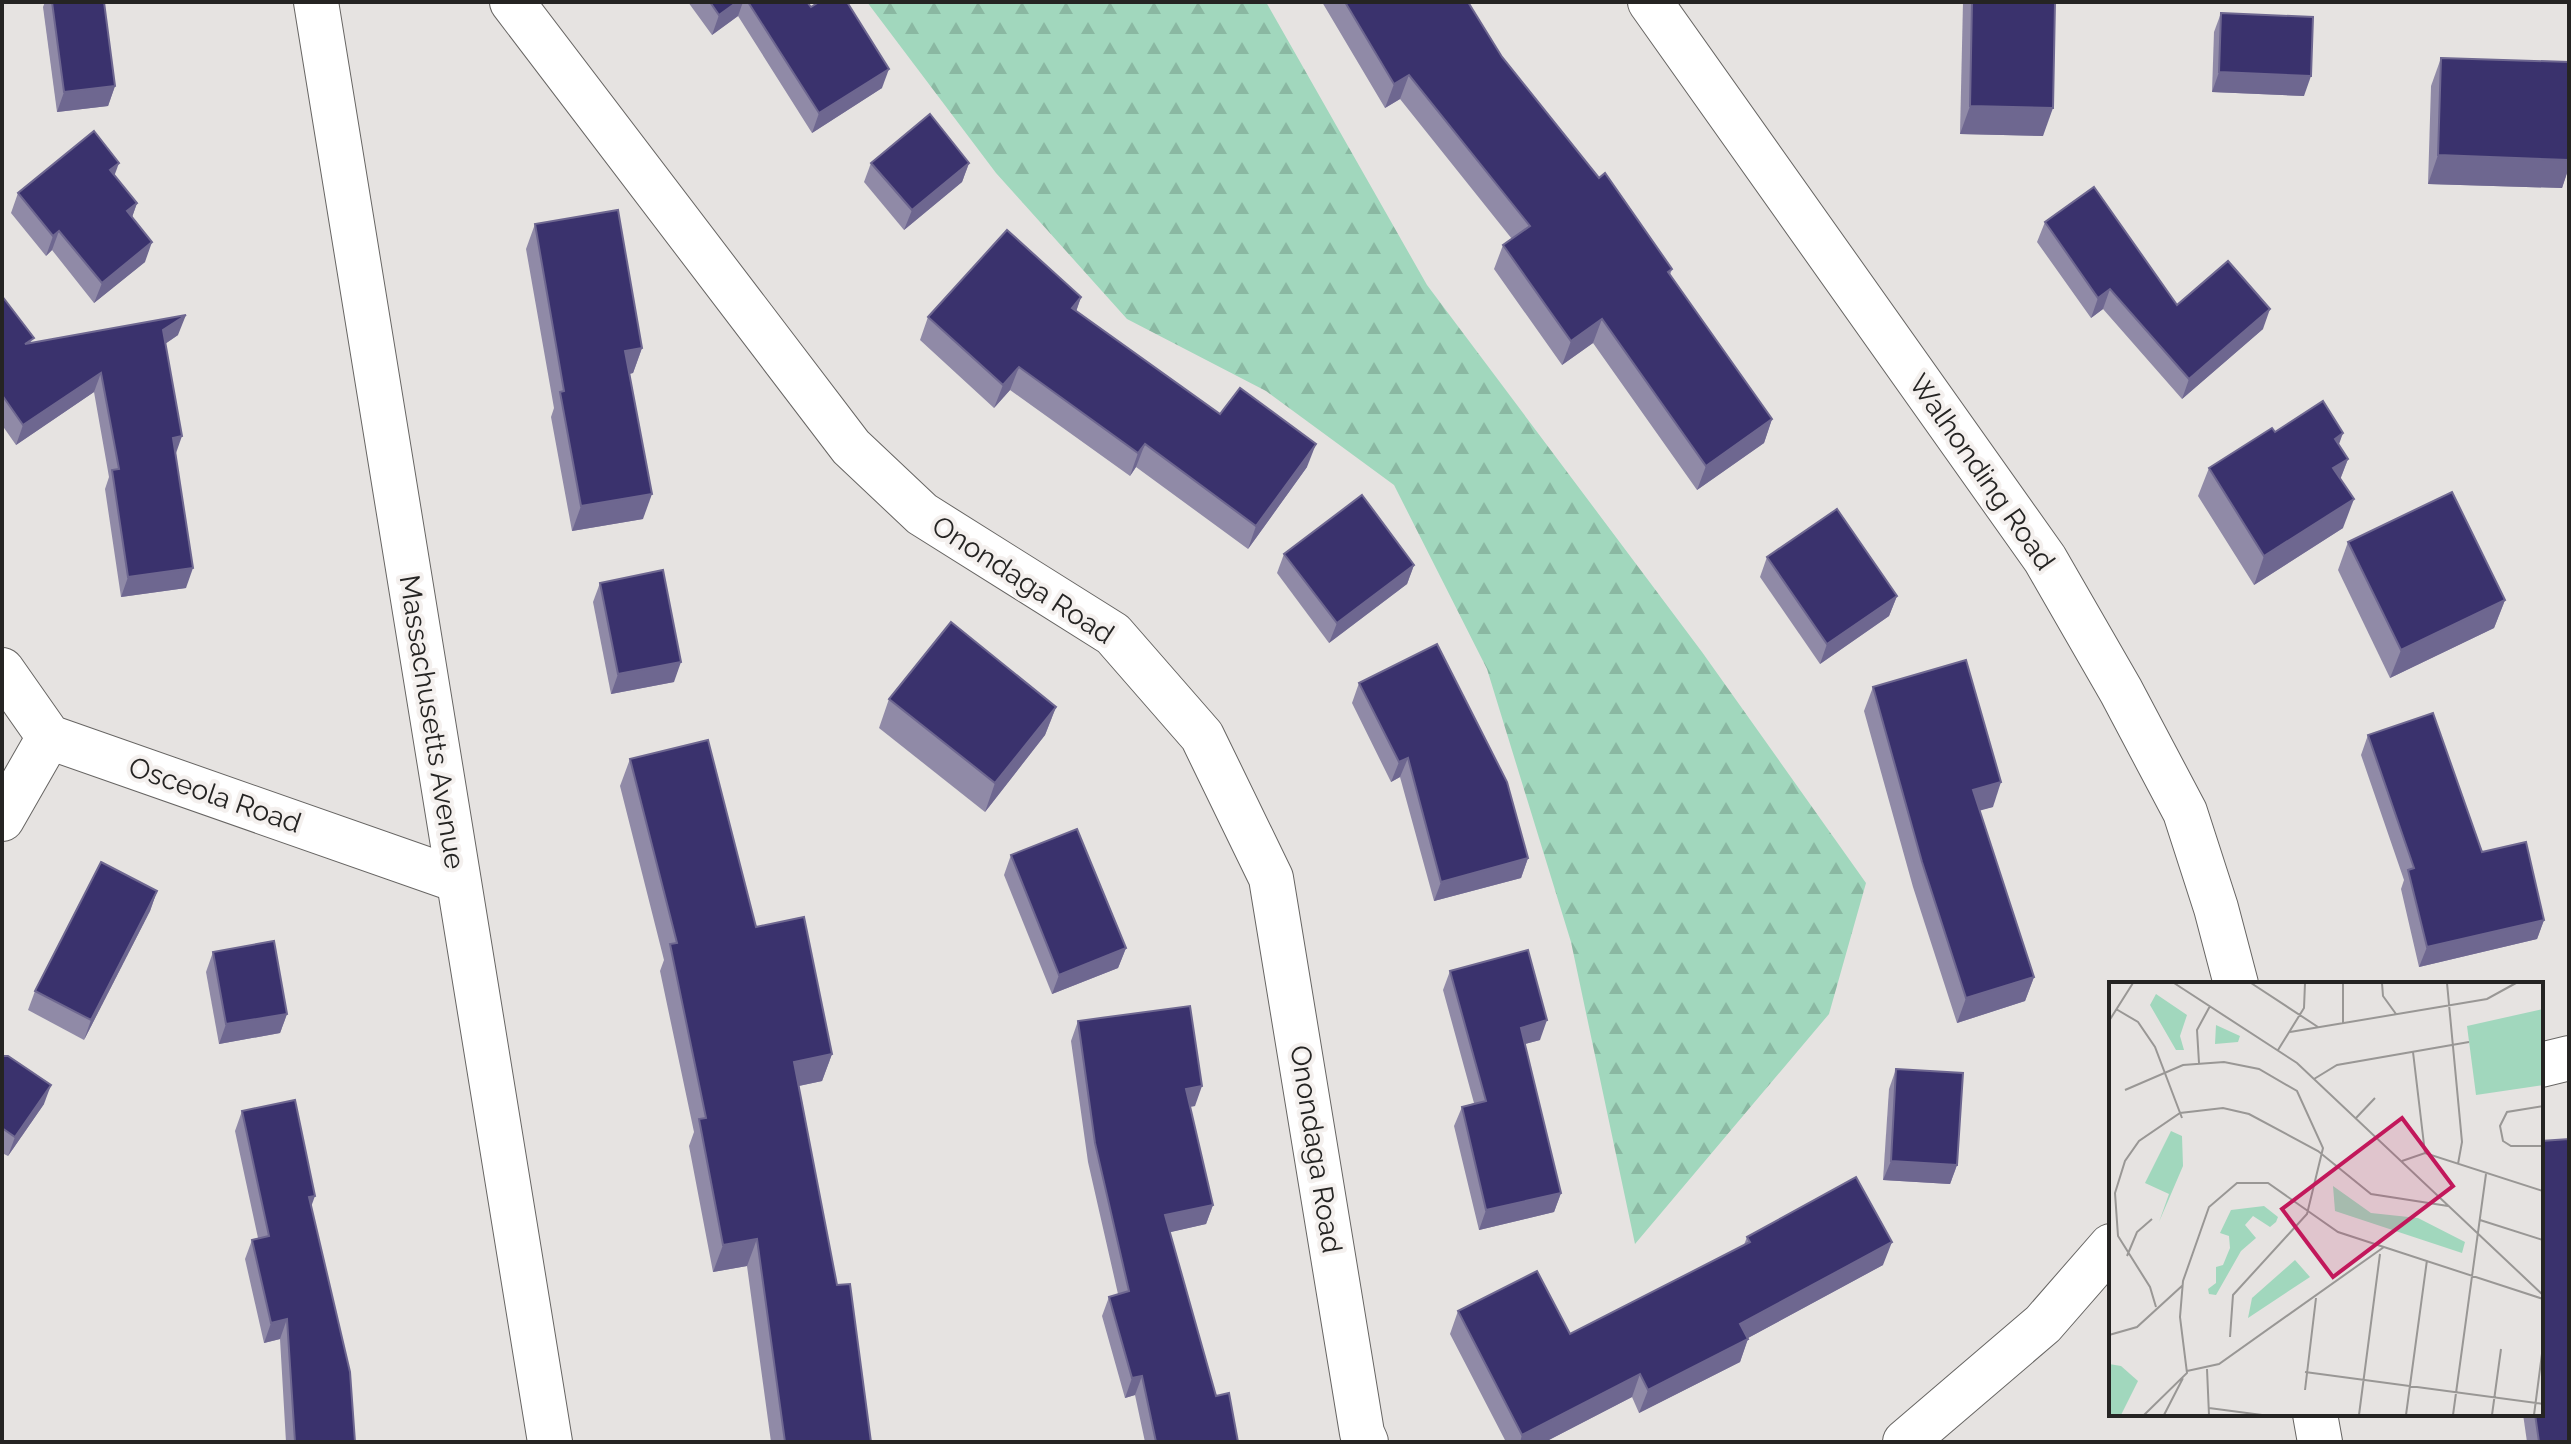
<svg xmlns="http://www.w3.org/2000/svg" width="2571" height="1444" font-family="Raleway,sans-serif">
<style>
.forest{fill:url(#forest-firs)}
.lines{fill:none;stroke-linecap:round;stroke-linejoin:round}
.street-casing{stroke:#676563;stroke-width:46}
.secondary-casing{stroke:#676563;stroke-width:46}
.street{stroke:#fff;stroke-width:44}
.secondary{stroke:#fff;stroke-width:44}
.wall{fill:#908aa7}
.shaded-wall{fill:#6e6790}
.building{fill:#3a326d;stroke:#6e6790;stroke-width:2}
.labels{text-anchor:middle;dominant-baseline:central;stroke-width:8;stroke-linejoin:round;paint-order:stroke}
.street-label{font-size:28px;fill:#252423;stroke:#f4f0ee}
.inset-road{fill:none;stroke:#999795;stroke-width:2}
.view{fill:#c2185b;fill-opacity:0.15;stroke:#c2185b;stroke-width:4}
.inset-edge{fill:none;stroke:#252423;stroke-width:4}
</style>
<defs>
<pattern id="forest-firs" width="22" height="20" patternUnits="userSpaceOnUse" patternTransform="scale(2)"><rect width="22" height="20" fill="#a1d7bd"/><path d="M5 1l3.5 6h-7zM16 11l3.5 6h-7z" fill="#8ab8a2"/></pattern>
</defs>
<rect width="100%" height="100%" fill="#e6e3e1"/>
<!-- forest -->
<polygon class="forest" points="867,2 1266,2 1427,285 1702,652 1866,883 1829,1014 1635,1244 1571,942 1487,669 1394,485 1266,391 1127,319 996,173"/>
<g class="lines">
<defs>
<g id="street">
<polyline points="512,2 851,447 922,514 1113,634 1202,736 1271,878 1362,1433 1366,1442"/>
<polyline points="1650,2 2045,559 2121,691 2185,812 2216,908 2236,984"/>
<polyline points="2,670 49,737 457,880"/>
<polyline points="2,819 49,737"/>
<polyline points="2541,1065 2569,1058"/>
<polyline points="2315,1414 2320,1442"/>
<polyline points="1905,1442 2043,1324 2111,1246"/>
</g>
<polyline id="secondary" points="316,2 550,1442"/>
</defs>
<!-- street casing -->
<use href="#street" class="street-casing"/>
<!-- secondary casing -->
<use href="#secondary" class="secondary-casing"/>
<!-- street -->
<use href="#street" class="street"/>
<!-- secondary -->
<use href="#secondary" class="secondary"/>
</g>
<!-- wall -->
<g class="wall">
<polygon points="45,2 52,2 115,86 108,106 57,112 43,7"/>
<polygon points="688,2 807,2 882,88 812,133 738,16 712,35"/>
<polygon points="1322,2 1468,2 1502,57 1672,269 1670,275 1772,419 1764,443 1697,490 1593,343 1562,365 1494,269 1503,245 1512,239 1400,99 1385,108"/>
<polygon points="1963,2 2055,2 2043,136 1960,134"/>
<polygon points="2221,13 2304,96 2212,92 2214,32"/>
<polygon points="2441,58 2569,62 2569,167 2562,188 2428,184 2431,86"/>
<polygon points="871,163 969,163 962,182 904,230 864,182"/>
<polygon points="114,176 137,203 132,217 145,262 94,303 52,250 46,256 11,213 18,193"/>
<polygon points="2045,222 2177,305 2263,329 2182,399 2103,309 2091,318 2037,242"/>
<polygon points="535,224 642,348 633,373 630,374 643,519 572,531 551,417 554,408 526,249"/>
<polygon points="2,296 32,343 178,335 165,344 176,454 186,588 121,597 105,489 109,477 94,392 16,445 2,425"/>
<polygon points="1081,297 1076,312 1220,414 1307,467 1248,549 1136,467 1130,476 1010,390 994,408 920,340 928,317"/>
<polygon points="2275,432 2339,445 2348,459 2340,480 2343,528 2254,585 2198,496 2209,468"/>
<polygon points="2348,542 2505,600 2494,628 2390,678 2338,570"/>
<polygon points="1284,554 1414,565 1407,584 1329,643 1277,573"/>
<polygon points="1767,557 1897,596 1889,616 1820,664 1760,577"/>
<polygon points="600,583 674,682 611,694 593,602"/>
<polygon points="1359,683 1528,858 1521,878 1434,901 1400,777 1391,782 1352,703"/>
<polygon points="1873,687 1993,807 1979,810 2034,977 2025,1001 1957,1023 1913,887 1864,711"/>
<polygon points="889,699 1056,707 1045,735 985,812 879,728"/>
<polygon points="2368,735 2482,852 2544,920 2537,939 2419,967 2401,889 2404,880 2361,755"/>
<polygon points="630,759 756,927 832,1054 822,1081 799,1086 837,1285 871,1442 771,1442 747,1266 713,1272 689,1146 694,1132 660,971 664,960 620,786"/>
<polygon points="1011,855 1126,948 1118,968 1052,994 1004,875"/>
<polygon points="157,891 150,911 84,1040 28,1010 35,991"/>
<polygon points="213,952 287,1014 280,1033 219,1044 206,972"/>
<polygon points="1450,971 1540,1040 1525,1044 1561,1193 1554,1212 1479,1230 1454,1126 1462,1107 1474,1103 1443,990"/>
<polygon points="1078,1021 1195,1106 1190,1107 1213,1205 1206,1224 1170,1232 1216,1396 1238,1442 1145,1442 1135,1395 1125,1398 1102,1316 1109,1297 1118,1294 1088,1162 1071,1041"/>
<polygon points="2,1056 44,1104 8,1156 2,1153"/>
<polygon points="1896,1069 1957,1165 1950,1184 1883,1180 1889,1089"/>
<polygon points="242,1111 311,1206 355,1442 286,1442 280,1339 264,1343 245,1259 252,1240 258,1238 235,1131"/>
<polygon points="1747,1237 1883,1265 1748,1338 1740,1362 1639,1413 1632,1397 1545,1442 1506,1442 1450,1334 1458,1311 1570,1334 1744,1245"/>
<polygon points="2523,1414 2541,1414 2569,1442 2527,1442"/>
</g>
<!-- shaded-wall -->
<g class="shaded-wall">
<polygon points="737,2 743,2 738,16 712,35 719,15"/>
<polygon points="889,69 882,88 812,133 819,113"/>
<polygon points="2219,72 2311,76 2304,96 2212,92"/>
<polygon points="1409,75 1400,99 1385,108 1394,84"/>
<polygon points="115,86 108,106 57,112 64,92"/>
<polygon points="1970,106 2053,108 2043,136 1960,134"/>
<polygon points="2438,155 2569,160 2569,167 2562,188 2428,184"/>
<polygon points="119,163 112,182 110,170"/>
<polygon points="969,163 962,182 904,230 912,210"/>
<polygon points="137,203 130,223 127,211"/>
<polygon points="59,231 52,250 46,256 53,236"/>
<polygon points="152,242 145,262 94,303 102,283"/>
<polygon points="2110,289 2103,309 2091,318 2098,298"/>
<polygon points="1081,297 1073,320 1072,308"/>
<polygon points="2270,309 2263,329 2182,399 2189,379"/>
<polygon points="186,315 178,335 156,350 163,330"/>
<polygon points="1602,319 1593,343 1562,365 1571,341"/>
<polygon points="642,348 633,373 616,376 625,351"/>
<polygon points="1019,367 1010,390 994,408 1003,385"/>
<polygon points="101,373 94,392 16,445 23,425"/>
<polygon points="1772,419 1764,443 1697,490 1706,466"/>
<polygon points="2343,433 2333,461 2335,439"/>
<polygon points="182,436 175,456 173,438"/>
<polygon points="1145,444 1136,467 1130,476 1138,453"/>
<polygon points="1316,444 1307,467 1248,549 1256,526"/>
<polygon points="2348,459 2337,487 2333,468"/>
<polygon points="652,494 643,519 572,531 581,506"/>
<polygon points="2354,499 2343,528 2254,585 2264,556"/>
<polygon points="1414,565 1407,584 1329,643 1337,623"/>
<polygon points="193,568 186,588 121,597 128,577"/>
<polygon points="1897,596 1889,616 1820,664 1827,644"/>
<polygon points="2505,600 2494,628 2390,678 2401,650"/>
<polygon points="681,662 674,682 611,694 618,674"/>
<polygon points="1056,707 1045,735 985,812 995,783"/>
<polygon points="1408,758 1400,777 1391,782 1399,762"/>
<polygon points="2001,782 1993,807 1964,815 1973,790"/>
<polygon points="1528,858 1521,878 1434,901 1441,882"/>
<polygon points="157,891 150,911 84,1040 91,1020"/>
<polygon points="2544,920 2537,939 2419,967 2427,947"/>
<polygon points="1126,948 1118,968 1052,994 1059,975"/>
<polygon points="2034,977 2025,1001 1957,1023 1966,998"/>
<polygon points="287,1014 280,1033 219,1044 226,1024"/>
<polygon points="1547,1020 1540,1040 1514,1047 1521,1028"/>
<polygon points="832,1054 822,1081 784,1089 794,1062"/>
<polygon points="51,1085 44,1104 8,1156 15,1137"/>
<polygon points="1202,1086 1195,1106 1179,1108 1186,1089"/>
<polygon points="1891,1161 1957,1165 1950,1184 1883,1180"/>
<polygon points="1561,1193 1554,1212 1479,1230 1486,1210"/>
<polygon points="315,1196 308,1215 309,1197"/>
<polygon points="1213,1205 1206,1224 1158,1235 1165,1215"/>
<polygon points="757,1239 747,1266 713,1272 723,1245"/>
<polygon points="1892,1242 1883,1265 1735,1345 1748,1339 1740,1362 1639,1413 1648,1390 1740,1324"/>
<polygon points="287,1319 280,1339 264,1343 271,1323"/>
<polygon points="1640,1374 1632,1397 1545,1442 1520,1442 1522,1435"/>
<polygon points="1142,1376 1135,1395 1125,1398 1132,1378"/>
</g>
<!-- building -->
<g class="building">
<polygon points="52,2 104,2 115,86 64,92"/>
<polygon points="710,2 737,2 719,15"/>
<polygon points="748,2 807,2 811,7 819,2 847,2 889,69 819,113"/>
<polygon points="1345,2 1468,2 1502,57 1599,178 1605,173 1672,269 1668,272 1772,419 1706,466 1602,319 1571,341 1503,245 1530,226 1409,75 1394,84"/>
<polygon points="1972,2 2055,2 2053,108 1970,106"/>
<polygon points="2221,13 2313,17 2311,76 2219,72"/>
<polygon points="2441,58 2569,62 2569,160 2438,155"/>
<polygon points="930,114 969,163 912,210 871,163"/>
<polygon points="94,131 119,163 110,170 137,203 127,211 152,242 102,283 59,231 53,236 18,193"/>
<polygon points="2094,187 2177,305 2228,261 2270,309 2189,379 2110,289 2098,298 2045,222"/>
<polygon points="618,210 642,348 625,351 652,494 581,506 560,392 564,391 535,224"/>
<polygon points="1007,230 1081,297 1072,308 1220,414 1240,388 1316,444 1256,526 1145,444 1138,453 1019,367 1003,385 928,317"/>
<polygon points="2,296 34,338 25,344 186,315 163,330 182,436 173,438 193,568 128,577 112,470 119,469 101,373 23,425 2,395"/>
<polygon points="2323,401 2343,433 2335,439 2348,459 2333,468 2354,499 2264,556 2209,468 2272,428 2275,432"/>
<polygon points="2452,492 2505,600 2401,650 2348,542"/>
<polygon points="1362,495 1414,565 1337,623 1284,554"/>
<polygon points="1837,509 1897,596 1827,644 1767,557"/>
<polygon points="663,570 681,662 618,674 600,583"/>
<polygon points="951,622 1056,707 995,783 889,699"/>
<polygon points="1437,644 1507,782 1528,858 1441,882 1408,758 1399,762 1359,683"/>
<polygon points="1966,660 2001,782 1973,790 2034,977 1966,998 1922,862 1873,687"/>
<polygon points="2433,713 2482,852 2526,842 2544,920 2427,947 2408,870 2414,868 2368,735"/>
<polygon points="708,740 756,927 804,917 832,1054 794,1062 837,1285 850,1284 871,1442 785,1442 757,1239 723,1245 699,1119 706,1118 670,944 677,943 630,759"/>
<polygon points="1077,829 1126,948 1059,975 1011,855"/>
<polygon points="101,862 157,891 91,1020 35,991"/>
<polygon points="274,941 287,1014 226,1024 213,952"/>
<polygon points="1528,950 1547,1020 1521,1028 1561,1193 1486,1210 1462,1107 1486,1101 1450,971"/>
<polygon points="1190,1006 1202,1086 1186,1089 1213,1205 1165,1215 1216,1396 1229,1393 1238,1442 1156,1442 1142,1376 1132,1378 1109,1297 1129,1291 1095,1143 1078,1021"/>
<polygon points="2,1056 8,1056 51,1085 15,1137 2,1128"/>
<polygon points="1896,1069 1963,1073 1957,1165 1891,1161"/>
<polygon points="295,1100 315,1196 309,1197 350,1372 355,1442 295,1442 287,1319 271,1323 252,1240 269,1236 242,1111"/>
<polygon points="2569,1139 2569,1442 2539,1442 2535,1414 2541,1414 2541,1141"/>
<polygon points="1856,1177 1892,1242 1740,1324 1748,1339 1648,1390 1640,1374 1522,1435 1458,1311 1537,1271 1570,1334 1750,1242 1747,1237"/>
</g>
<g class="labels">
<!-- street labels -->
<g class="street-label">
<text transform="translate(1982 472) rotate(55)">Walhonding Road</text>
<text transform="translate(1023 580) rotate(33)">Onondaga Road</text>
<text transform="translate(432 722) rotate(81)">Massachusetts Avenue</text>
<text transform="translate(215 795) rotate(19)">Osceola Road</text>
<text transform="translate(1316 1149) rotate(81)">Onondaga Road</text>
</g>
</g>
<!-- overview -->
<g transform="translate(2109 982)">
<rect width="434" height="434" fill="#e6e3e1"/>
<path d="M 47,12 L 78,33 L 71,54 L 75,68 L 67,68 L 41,23 ZM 107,43 L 131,54 L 129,60 L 106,62 ZM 224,204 L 262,231 L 309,236 L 356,260 L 353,271 L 226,229 ZM 155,224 L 169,235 L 167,240 L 161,245 L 144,234 L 136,243 L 147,256 L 132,269 L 107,313 L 100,312 L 99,307 L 107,301 L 107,285 L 114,283 L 121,266 L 120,254 L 111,251 L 122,228 ZM 186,278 L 201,295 L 139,336 L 143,316 Z" fill="#a1d7bd"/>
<path d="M 434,27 L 434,103 L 367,113 L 358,44 ZM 62,149 L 73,154 L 74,184 L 50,240 L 60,212 L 36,201 Z" fill="#a1d7bd"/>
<path d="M 0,382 L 12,384 L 29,399 L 12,433 L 0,433 Z" fill="#a1d7bd"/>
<path class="inset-road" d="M 65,1 L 188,81 L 434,313M 142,1 L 209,45M 234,1 L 234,41M 273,1 L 274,14 L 287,32M 338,1 L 353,160 L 349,182M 7,27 L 29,40 L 46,65 L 73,136M 0,39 L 24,1M 181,50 L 378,17 L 407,1M 169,68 L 195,26 L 196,1M 304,70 L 316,171M 90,81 L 88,48 L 101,24M 205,97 L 228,83 L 360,60M 16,108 L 74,83 L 115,80 L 150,87 L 188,109 L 214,166 L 198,232 L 124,313 L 121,355M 434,124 L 398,130 L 391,144 L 394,159 L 402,164 L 434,164M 247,136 L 266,116M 293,179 L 316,171 L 434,209M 371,238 L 434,258M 18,274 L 28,250 L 43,237M 47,325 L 41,305 L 9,254 L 6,211 L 16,179 L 30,159 L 71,131 L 114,126 L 140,132 L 209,169 L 262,212 L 339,224M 0,353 L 28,345 L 74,303M 98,387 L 100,433M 78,389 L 110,382 L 275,265M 196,390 L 434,422M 196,408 L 207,316M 100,426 L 153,433M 35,433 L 78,391 L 71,335 L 74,299 L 100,225 L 128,201 L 159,201 L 229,250 L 434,317M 55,433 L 74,396M 250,433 L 271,272M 297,433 L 318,278M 344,433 L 377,192M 383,433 L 392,367M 425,433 L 434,364"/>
<path class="view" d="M 293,136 L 344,204 L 224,295 L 173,227 Z"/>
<rect width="434" height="434" class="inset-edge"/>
</g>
<!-- border -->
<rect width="2571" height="1444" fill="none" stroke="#252423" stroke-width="8"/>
</svg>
